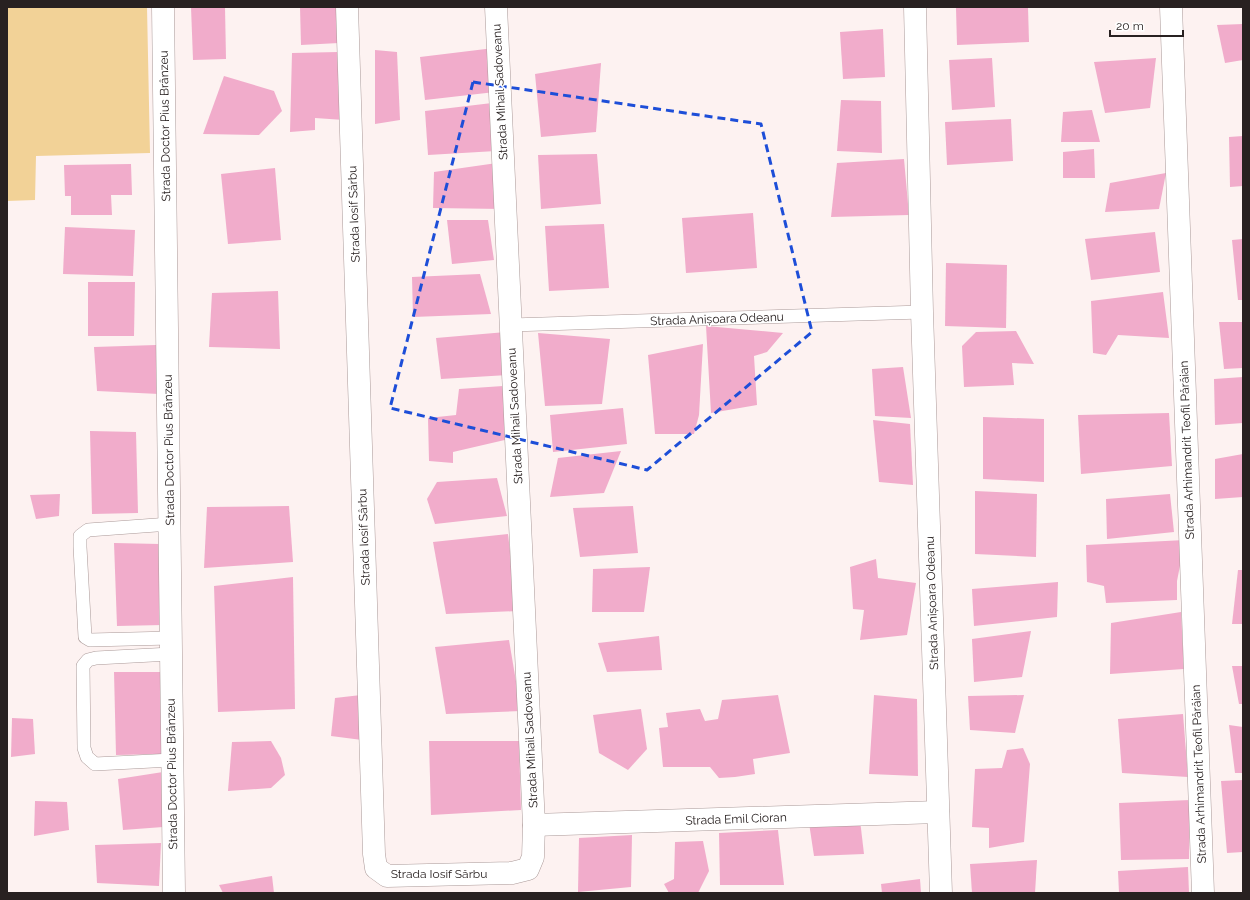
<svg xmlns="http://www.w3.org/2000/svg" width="1250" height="900" font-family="Raleway,sans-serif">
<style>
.green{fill:#f2d297}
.building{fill:#f1accb}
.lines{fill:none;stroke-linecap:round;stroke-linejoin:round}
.lane-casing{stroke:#ab9a99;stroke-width:14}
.street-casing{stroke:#ab9a99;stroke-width:23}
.lane{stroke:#fff;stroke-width:13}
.street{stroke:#fff;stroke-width:22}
.marked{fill:none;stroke:#1d4ed8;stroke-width:3;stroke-dasharray:8 5;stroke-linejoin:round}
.labels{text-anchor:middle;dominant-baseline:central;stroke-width:3;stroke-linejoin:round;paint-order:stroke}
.street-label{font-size:12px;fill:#282121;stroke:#fff}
</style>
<rect width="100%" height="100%" fill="#fdf2f1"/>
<!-- green -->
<polygon class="green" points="7,7 147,7 150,153 36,156 35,200 7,201"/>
<!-- building -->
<g class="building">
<polygon points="191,7 225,7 226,59 193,60"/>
<polygon points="300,7 337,7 339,43 301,45"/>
<polygon points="974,7 1028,7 1029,42 957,45 956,8"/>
<polygon points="1243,24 1243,60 1225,63 1217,25"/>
<polygon points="883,29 885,77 843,79 840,32"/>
<polygon points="494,48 495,92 425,100 420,57"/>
<polygon points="375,50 397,52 400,120 375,124"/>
<polygon points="338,52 344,120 315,118 315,130 290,132 292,53"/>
<polygon points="992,58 995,107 952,110 949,60"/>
<polygon points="1156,58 1150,108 1105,113 1094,62"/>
<polygon points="601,63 596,132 541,137 535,74"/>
<polygon points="224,76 274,91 282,111 259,135 203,134"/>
<polygon points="841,100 881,101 882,153 837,151"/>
<polygon points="492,103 496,151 428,155 425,111"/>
<polygon points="1092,110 1100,142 1061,142 1063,112"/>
<polygon points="1011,119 1013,161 947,165 945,122"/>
<polygon points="1243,136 1243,186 1230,187 1229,137"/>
<polygon points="1094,149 1095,178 1063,178 1063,152"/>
<polygon points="597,154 601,204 541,209 538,155"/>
<polygon points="904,159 909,215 831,217 837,163"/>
<polygon points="497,163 502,209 433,208 434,172"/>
<polygon points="131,164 132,195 111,195 112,215 71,215 71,196 65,196 64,165"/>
<polygon points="275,168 281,240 228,244 221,174"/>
<polygon points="1166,173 1159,209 1105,212 1110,183"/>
<polygon points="753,213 757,268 686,273 682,218"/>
<polygon points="447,220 488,220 494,260 452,264"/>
<polygon points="604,224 609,288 549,291 545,226"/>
<polygon points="65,227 135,230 133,276 63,274"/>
<polygon points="1155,232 1160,272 1091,280 1085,239"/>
<polygon points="1243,239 1243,300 1238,300 1232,240"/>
<polygon points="946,263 1007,265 1006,328 945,326"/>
<polygon points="480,274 491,314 413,317 412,277"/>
<polygon points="88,282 135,282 134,336 88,336"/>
<polygon points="278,291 280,349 209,347 212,293"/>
<polygon points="1163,292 1169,338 1118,335 1106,355 1093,353 1091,301"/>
<polygon points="1219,322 1243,322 1243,368 1224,369"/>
<polygon points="706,326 783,333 767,352 754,356 757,405 711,413"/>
<polygon points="1016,331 1034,364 1012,363 1014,385 964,387 962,346 976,332"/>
<polygon points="506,332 508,375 441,379 436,338"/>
<polygon points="538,333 610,339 602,404 545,406"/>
<polygon points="703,344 699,415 694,434 655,434 648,355"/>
<polygon points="156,345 159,394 97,391 94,347"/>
<polygon points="903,367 911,418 875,416 872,369"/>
<polygon points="1243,377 1243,423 1215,425 1214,379"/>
<polygon points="503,386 509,439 453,452 453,463 429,461 428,418 456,415 459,389"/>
<polygon points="623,408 627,444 553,452 550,415"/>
<polygon points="1169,413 1172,466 1081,474 1078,415"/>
<polygon points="983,417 1044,419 1044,482 983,479"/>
<polygon points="873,420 910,424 913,485 879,482"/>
<polygon points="90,431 136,432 138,513 92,514"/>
<polygon points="621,451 604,493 550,497 558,458"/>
<polygon points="1243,454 1243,497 1215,499 1215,459"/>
<polygon points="497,478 507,516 435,524 427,499 437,482"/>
<polygon points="975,491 1037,494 1036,557 975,554"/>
<polygon points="60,494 59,516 36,519 30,495"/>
<polygon points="1170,494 1174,532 1107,539 1106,499"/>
<polygon points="289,506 293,562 204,568 207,507"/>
<polygon points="633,506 638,553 580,557 573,508"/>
<polygon points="508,534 517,611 446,614 433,542"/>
<polygon points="1185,540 1177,581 1177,600 1106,603 1104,586 1087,582 1086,545"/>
<polygon points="114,543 160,544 163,625 117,626"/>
<polygon points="876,559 878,578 916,583 907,635 860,640 864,610 853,609 850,567"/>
<polygon points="650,567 644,612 592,612 593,569"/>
<polygon points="1238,570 1243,570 1243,624 1232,624"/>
<polygon points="293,577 295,709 218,712 214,586"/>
<polygon points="1058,582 1057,617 974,626 972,589"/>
<polygon points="1181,612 1184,669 1110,674 1111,623"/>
<polygon points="1031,631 1022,677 974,682 972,639"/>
<polygon points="659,636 662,670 607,672 598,643"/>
<polygon points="509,640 521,711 446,714 435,647"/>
<polygon points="1232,666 1243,666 1243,704 1239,704"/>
<polygon points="114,672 160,672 162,754 116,755"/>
<polygon points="361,695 362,740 331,736 335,698"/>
<polygon points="778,695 790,753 753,759 755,774 735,777 719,778 710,767 663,767 659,728 668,727 666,713 700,709 705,721 718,719 722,700"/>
<polygon points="874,695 917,699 918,776 869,774"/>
<polygon points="1024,695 1015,733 970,730 968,696"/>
<polygon points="641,709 647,749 628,770 599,753 593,715"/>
<polygon points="1183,714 1188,777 1122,773 1118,719"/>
<polygon points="12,718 33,719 35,754 11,757"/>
<polygon points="1229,725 1243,727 1243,773 1235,773"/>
<polygon points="271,741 281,758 285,775 271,788 228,791 232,742"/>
<polygon points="429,741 519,741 521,810 431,815"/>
<polygon points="1023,748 1030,764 1024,842 989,848 989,828 972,827 975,769 1002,768 1007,750"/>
<polygon points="163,772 163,827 123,830 118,779"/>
<polygon points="1243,780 1243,852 1227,853 1221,781"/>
<polygon points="1190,800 1189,859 1121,860 1119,803"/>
<polygon points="35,801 67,802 69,830 34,836"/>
<polygon points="860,820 864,854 814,856 809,823"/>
<polygon points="778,830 784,885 720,885 719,833"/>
<polygon points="632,835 631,887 578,892 579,838"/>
<polygon points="703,841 709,871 698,893 669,893 664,884 674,879 675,842"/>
<polygon points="161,843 159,886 97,883 95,845"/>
<polygon points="1037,860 1035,893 972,893 970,864"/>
<polygon points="1188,867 1189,893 1119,893 1118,871"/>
<polygon points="272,876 274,893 223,893 219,885"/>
<polygon points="920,879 921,893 882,893 881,884"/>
</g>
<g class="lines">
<defs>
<g id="lane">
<polyline points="511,325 922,312"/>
<polyline points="170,524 88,530 80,536 80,547 85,637 90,640 171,638"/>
<polyline points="171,654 96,658 88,660 83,666 84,748 87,757 95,764 172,760"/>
</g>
<g id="street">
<polyline points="163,7 174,893"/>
<polyline points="347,7 374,854 376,868 387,876 512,873 528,869 533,857 534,825 496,7"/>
<polyline points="915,7 922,312 941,893"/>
<polyline points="1171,7 1203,893"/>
<polyline points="534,825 938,812"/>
</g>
</defs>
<!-- lane casing -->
<use href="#lane" class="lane-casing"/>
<!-- street casing -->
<use href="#street" class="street-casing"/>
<!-- lane -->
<use href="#lane" class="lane"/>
<!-- street -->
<use href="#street" class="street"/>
</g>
<!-- marked area -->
<path class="marked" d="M 473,82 L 761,124 L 812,332 L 647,470 L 390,408 Z"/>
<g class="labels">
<!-- street labels -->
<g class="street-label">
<text transform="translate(500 92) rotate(-93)">Strada Mihail Sadoveanu</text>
<text transform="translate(165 126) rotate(-91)">Strada Doctor Pius Brânzeu</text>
<text transform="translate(354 214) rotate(-92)">Strada Iosif Sârbu</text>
<text transform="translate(717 319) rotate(-2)">Strada Anișoara Odeanu</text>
<text transform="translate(515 416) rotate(-93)">Strada Mihail Sadoveanu</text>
<text transform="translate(169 450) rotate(-91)">Strada Doctor Pius Brânzeu</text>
<text transform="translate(1187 450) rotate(-92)">Strada Arhimandrit Teofil Părăian</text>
<text transform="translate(364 537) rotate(-92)">Strada Iosif Sârbu</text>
<text transform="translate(932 603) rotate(-92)">Strada Anișoara Odeanu</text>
<text transform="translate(530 740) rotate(-93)">Strada Mihail Sadoveanu</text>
<text transform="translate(172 774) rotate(-91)">Strada Doctor Pius Brânzeu</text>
<text transform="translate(1199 774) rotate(-92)">Strada Arhimandrit Teofil Părăian</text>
<text transform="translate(736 819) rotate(-2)">Strada Emil Cioran</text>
<text x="439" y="874">Strada Iosif Sârbu</text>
</g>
</g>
<!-- border -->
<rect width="1250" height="900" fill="none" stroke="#282121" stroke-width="16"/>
<!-- scale -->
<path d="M1110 30v6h73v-6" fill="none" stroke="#282121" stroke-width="2"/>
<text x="1116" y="30" font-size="12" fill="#282121" stroke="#ffffff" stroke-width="3" paint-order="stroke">20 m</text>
</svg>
